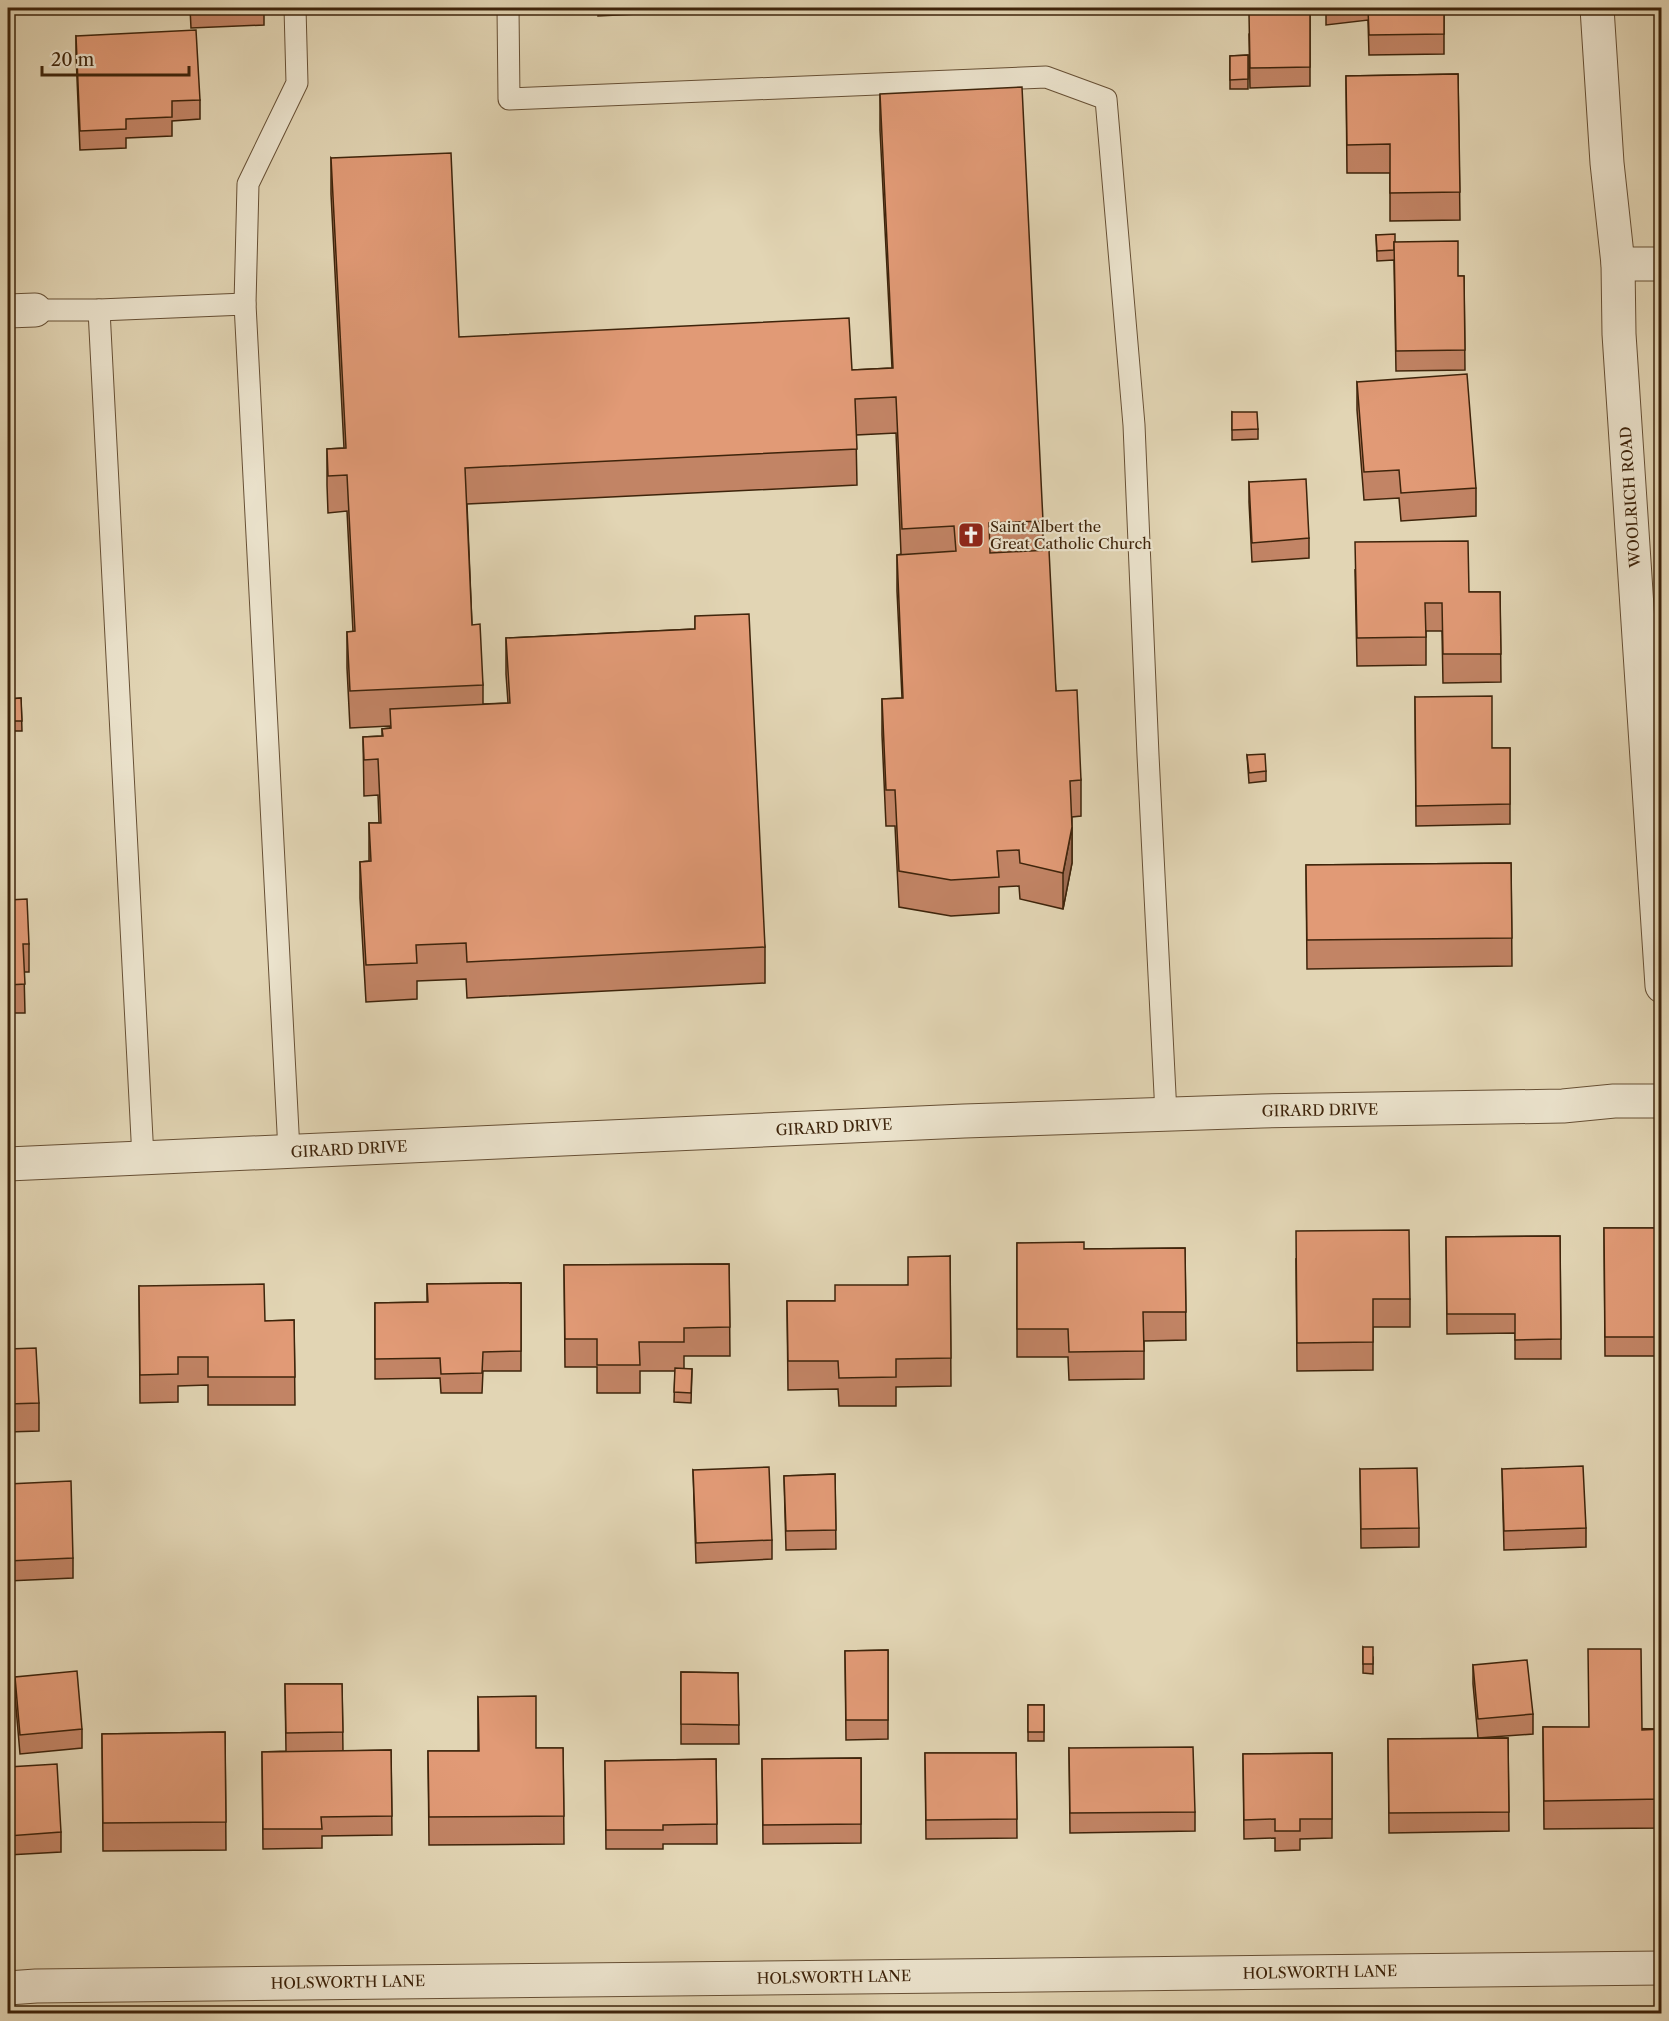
<svg xmlns="http://www.w3.org/2000/svg" width="1669" height="2021" font-family="'Libre Caslon Text',serif">
<style>
.lines{fill:none;stroke-linecap:round;stroke-linejoin:round}
.lane-casing{stroke:#675035;stroke-width:23}
.street-casing{stroke:#675035;stroke-width:35}
.lane{stroke:#ece4ce;stroke-width:21}
.street{stroke:#ece4ce;stroke-width:33}
.wall{fill:#c28465;stroke:#3e240b;stroke-width:1.5}
.shaded-wall{fill:#9e6c53;stroke:#3e240b;stroke-width:1.5}
.building{fill:#e19a76;stroke:#3e240b;stroke-width:1.5}
.labels{text-anchor:middle;dominant-baseline:central;stroke-width:4.5;stroke-linejoin:round;paint-order:stroke}
.street-label{font-size:15px;fill:#3e240b;stroke:#ece4ce}
.poi-label{font-size:15px;fill:#3e240b;stroke:#ece4ce;text-anchor:start}
</style>
<rect width="100%" height="100%" fill="#e2d5b4"/>
<filter id="stains"><feTurbulence type="fractalNoise" baseFrequency=".00333" numOctaves="4"/><feColorMatrix values="0 0 0 0 .2 0 0 0 0 .09 0 0 0 0 .02 0 0 0 .5 -.17"/></filter>
<radialGradient id="worn" r=".72"><stop offset=".6" stop-color="#630" stop-opacity="0"/><stop offset="1" stop-color="#630" stop-opacity=".3"/></radialGradient>
<g class="lines">
<defs>
<g id="lane">
<polyline points="508,8 509,99 1046,77 1106,99 1134,425 1148,755 1166,1114"/>
<polyline points="245,304 248,184 297,83 295,8"/>
<polyline points="35,310 99,310 143,1158"/>
<polyline points="99,310 245,304 289,1151"/>
</g>
<g id="street">
<polyline points="1597,8 1607,163 1618,264 1619,334 1662,986"/>
<polyline points="1618,264 1662,264"/>
<polyline points="8,311 35,310"/>
<polyline points="8,1164 964,1121 1262,1111 1563,1106 1614,1101 1662,1101"/>
<polyline points="8,1988 36,1986 1662,1968"/>
</g>
</defs>
<!-- lane casing -->
<use href="#lane" class="lane-casing"/>
<!-- street casing -->
<use href="#street" class="street-casing"/>
<!-- lane -->
<use href="#lane" class="lane"/>
<!-- street -->
<use href="#street" class="street"/>
</g>
<!-- wall -->
<g class="wall">
<polygon points="190,8 264,8 264,25 191,28"/>
<polygon points="598,8 761,8 598,16"/>
<polygon points="1326,8 1444,8 1444,54 1369,55 1368,20 1326,25"/>
<polygon points="1310,13 1310,86 1250,88 1249,34"/>
<polygon points="76,36 200,100 200,119 172,121 172,136 126,138 126,148 80,150 76,55"/>
<polygon points="1248,55 1248,89 1230,89 1230,56"/>
<polygon points="1458,74 1460,220 1390,221 1390,173 1347,173 1346,76"/>
<polygon points="880,94 1043,521 1043,550 1056,691 1081,780 1081,816 1072,817 1072,863 1063,909 1020,899 1019,886 999,887 999,913 951,916 899,907 895,826 886,826 882,735 882,699 902,698 897,591 897,555 901,554 896,433 856,435 857,485 467,504 472,625 483,685 483,704 508,703 506,674 506,638 695,629 695,616 765,947 765,983 467,998 466,979 417,981 417,999 366,1002 360,898 360,862 369,861 369,823 379,823 378,795 364,796 363,737 382,736 382,729 390,728 390,726 350,728 347,668 347,632 353,632 347,511 328,513 327,485 327,449 344,448 331,194 331,158 459,337 852,370 892,368 880,130"/>
<polygon points="1376,235 1395,242 1458,276 1464,276 1465,370 1396,371 1394,260 1377,261"/>
<polygon points="1357,382 1476,488 1476,516 1401,521 1399,498 1364,500 1357,410"/>
<polygon points="1232,412 1258,429 1258,439 1232,440"/>
<polygon points="8,458 9,515 9,534 8,534"/>
<polygon points="1249,482 1309,538 1309,558 1252,562 1249,502"/>
<polygon points="1355,570 1469,592 1500,592 1501,682 1443,683 1442,631 1426,631 1426,665 1357,666"/>
<polygon points="1415,697 1492,748 1510,748 1510,824 1416,826"/>
<polygon points="21,698 22,731 9,731 8,699"/>
<polygon points="1247,755 1266,771 1266,781 1249,783"/>
<polygon points="1511,863 1512,966 1307,969 1306,865"/>
<polygon points="8,900 29,944 29,972 24,972 25,1013 8,1013"/>
<polygon points="1604,1228 1662,1228 1662,1356 1605,1356"/>
<polygon points="1560,1236 1561,1359 1515,1359 1515,1333 1447,1334 1446,1237"/>
<polygon points="1017,1243 1084,1249 1185,1248 1186,1340 1144,1341 1144,1379 1069,1380 1068,1357 1017,1357"/>
<polygon points="950,1256 951,1386 896,1387 896,1406 839,1406 838,1389 788,1390 787,1301 835,1301 908,1285"/>
<polygon points="1296,1259 1410,1299 1410,1327 1373,1327 1373,1370 1297,1371"/>
<polygon points="729,1264 730,1356 684,1356 684,1369 692,1369 691,1403 674,1402 675,1371 640,1371 640,1393 597,1393 597,1367 565,1367 564,1265"/>
<polygon points="521,1283 521,1371 483,1371 482,1393 441,1393 440,1378 375,1379 375,1303 427,1302 427,1284"/>
<polygon points="139,1286 265,1321 294,1320 295,1405 208,1405 208,1385 178,1386 178,1402 140,1403"/>
<polygon points="8,1349 39,1403 39,1431 8,1432"/>
<polygon points="1360,1469 1419,1528 1419,1547 1361,1548"/>
<polygon points="1502,1469 1586,1528 1586,1547 1504,1550"/>
<polygon points="693,1470 772,1540 772,1559 696,1563"/>
<polygon points="835,1474 836,1549 786,1550 784,1476"/>
<polygon points="8,1484 73,1558 73,1578 8,1581"/>
<polygon points="1363,1647 1373,1657 1373,1674 1363,1673"/>
<polygon points="888,1650 888,1739 846,1740 845,1651"/>
<polygon points="1473,1665 1533,1714 1533,1734 1478,1738 1473,1684"/>
<polygon points="681,1672 738,1673 739,1744 681,1744"/>
<polygon points="15,1677 82,1729 82,1748 20,1754 15,1696"/>
<polygon points="285,1684 342,1684 343,1751 391,1750 392,1835 322,1836 322,1848 263,1849 262,1752 286,1751"/>
<polygon points="478,1697 536,1748 563,1748 564,1844 429,1845 428,1751 478,1751"/>
<rect x="1028" y="1705" width="16" height="36"/>
<polygon points="1543,1727 1662,1729 1662,1828 1544,1829"/>
<polygon points="225,1732 226,1850 103,1851 102,1734"/>
<polygon points="1508,1738 1509,1831 1389,1833 1388,1739"/>
<polygon points="1069,1748 1195,1812 1195,1831 1070,1833"/>
<polygon points="925,1753 1016,1753 1017,1838 926,1839"/>
<polygon points="1332,1753 1332,1838 1300,1839 1300,1850 1275,1851 1275,1838 1244,1839 1243,1754"/>
<polygon points="861,1758 861,1843 763,1844 762,1759"/>
<polygon points="716,1759 717,1844 663,1844 663,1849 606,1849 605,1761"/>
<polygon points="8,1767 61,1832 61,1852 8,1855"/>
</g>
<!-- shaded-wall -->
<polygon class="shaded-wall" points="1072,827 1072,863 1063,909 1063,873"/>
<!-- building -->
<g class="building">
<polygon points="191,8 219,8 191,9"/>
<polygon points="1368,8 1444,8 1444,34 1369,35"/>
<polygon points="1310,13 1310,67 1250,68 1249,14"/>
<polygon points="196,30 200,100 172,101 172,117 126,119 126,129 80,131 76,36"/>
<polygon points="1248,55 1248,79 1230,80 1230,56"/>
<polygon points="1458,74 1460,192 1390,193 1390,144 1347,145 1346,76"/>
<polygon points="1022,87 1043,521 989,523 990,553 1049,550 1056,691 1077,690 1081,780 1070,781 1072,827 1063,873 1020,863 1019,850 997,851 999,877 951,880 899,871 895,790 886,790 882,699 903,698 897,555 956,551 954,526 902,529 896,397 855,399 857,449 465,468 472,625 480,624 483,685 350,691 347,632 355,631 347,475 328,476 327,449 346,448 331,158 451,153 459,337 849,318 852,370 893,368 880,94"/>
<polygon points="1395,234 1395,242 1394,242 1394,250 1377,251 1376,235"/>
<polygon points="1458,241 1458,276 1464,276 1465,350 1396,351 1394,242"/>
<polygon points="1467,374 1476,488 1401,493 1399,470 1364,472 1357,382"/>
<polygon points="1232,412 1257,412 1258,429 1232,430"/>
<polygon points="8,458 9,515 8,515"/>
<polygon points="1306,479 1309,538 1252,543 1249,482"/>
<polygon points="1468,541 1469,592 1500,592 1501,654 1443,654 1442,603 1425,603 1426,637 1357,638 1355,542"/>
<polygon points="749,614 765,947 467,962 466,943 416,945 417,963 366,965 360,862 371,861 369,823 381,823 378,759 364,760 363,737 383,736 382,729 391,728 390,709 510,703 506,638 695,629 695,616"/>
<polygon points="1492,696 1492,748 1510,748 1510,804 1416,806 1415,697"/>
<polygon points="21,698 22,721 9,721 8,699"/>
<polygon points="1265,754 1266,771 1249,773 1247,755"/>
<polygon points="1511,863 1512,938 1307,940 1306,865"/>
<polygon points="27,899 29,944 23,944 25,984 8,985 8,900"/>
<polygon points="1604,1228 1662,1228 1662,1337 1605,1337"/>
<polygon points="1409,1230 1410,1299 1373,1299 1373,1342 1297,1343 1296,1231"/>
<polygon points="1560,1236 1561,1339 1515,1340 1515,1314 1447,1314 1446,1237"/>
<polygon points="1084,1242 1084,1249 1185,1248 1186,1312 1143,1312 1144,1351 1069,1352 1068,1329 1017,1329 1017,1243"/>
<polygon points="950,1256 951,1358 896,1359 896,1377 839,1378 838,1361 788,1361 787,1301 835,1301 835,1285 908,1285 908,1257"/>
<polygon points="729,1264 730,1327 684,1328 684,1342 639,1342 640,1365 597,1365 597,1339 565,1339 564,1265"/>
<polygon points="521,1283 521,1351 483,1352 482,1373 441,1374 440,1358 375,1359 375,1303 428,1302 427,1284"/>
<polygon points="264,1284 265,1321 294,1320 295,1377 208,1377 208,1357 178,1357 178,1374 140,1375 139,1286"/>
<polygon points="36,1348 39,1403 8,1404 8,1349"/>
<polygon points="675,1368 692,1369 691,1393 674,1392"/>
<polygon points="1583,1466 1586,1528 1504,1531 1502,1469"/>
<polygon points="769,1467 772,1540 696,1543 693,1470"/>
<polygon points="1417,1468 1419,1528 1361,1529 1360,1469"/>
<polygon points="835,1474 836,1530 786,1531 784,1476"/>
<polygon points="71,1481 73,1558 8,1561 8,1484"/>
<rect x="1363" y="1647" width="10" height="17"/>
<polygon points="1588,1649 1641,1649 1642,1730 1662,1729 1662,1799 1544,1801 1543,1727 1589,1727"/>
<polygon points="888,1650 888,1720 846,1720 845,1651"/>
<polygon points="1527,1660 1533,1714 1478,1719 1473,1665"/>
<polygon points="77,1671 82,1729 20,1735 15,1677"/>
<polygon points="681,1672 738,1673 739,1725 681,1724"/>
<polygon points="285,1684 342,1684 343,1732 286,1733"/>
<polygon points="536,1696 536,1748 563,1748 564,1816 429,1817 428,1751 479,1751 478,1697"/>
<rect x="1028" y="1705" width="16" height="27"/>
<polygon points="225,1732 226,1822 103,1823 102,1734"/>
<polygon points="1508,1738 1509,1812 1389,1813 1388,1739"/>
<polygon points="1193,1747 1195,1812 1070,1813 1069,1748"/>
<polygon points="391,1750 392,1816 321,1817 322,1829 263,1829 262,1752"/>
<polygon points="925,1753 1016,1753 1017,1819 926,1820"/>
<polygon points="1332,1753 1332,1819 1300,1819 1300,1831 1275,1831 1275,1819 1244,1820 1243,1754"/>
<polygon points="861,1758 861,1824 763,1825 762,1759"/>
<polygon points="716,1759 717,1824 663,1825 663,1830 606,1830 605,1761"/>
<polygon points="57,1764 61,1832 8,1836 8,1767"/>
</g>
<!-- icons -->
<defs>
<symbol id="church-square" viewBox="-11 -11 22 22"><rect x="-9" y="-9" width="18" height="18" rx="4" fill="#8f2418" stroke="#ece4ce"/><path d="M-1.2-6h2.4v3.5h3.3v2.4h-3.3V6h-2.4V-.1h-3.3v-2.4h3.3Z" fill="#fff"/></symbol>
</defs>
<g fill-rule="evenodd">
<use href="#church-square" x="956" y="520" width="30" height="30"/>
</g>
<g class="labels">
<!-- street labels -->
<g class="street-label">
<text transform="translate(1630 497) rotate(-94)">WOOLRICH ROAD</text>
<text transform="translate(1320 1110) rotate(-1)">GIRARD DRIVE</text>
<text transform="translate(834 1127) rotate(-3)">GIRARD DRIVE</text>
<text transform="translate(349 1149) rotate(-3)">GIRARD DRIVE</text>
<text transform="translate(1320 1972) rotate(-1)">HOLSWORTH LANE</text>
<text transform="translate(834 1977) rotate(-1)">HOLSWORTH LANE</text>
<text transform="translate(348 1982) rotate(-1)">HOLSWORTH LANE</text>
</g>
<!-- poi labels -->
<g class="poi-label">
<text x="990" y="526">Saint Albert the<tspan x="990" dy="17">Great Catholic Church</tspan></text>
</g>
</g>
<!-- margin -->
<rect width="1669" height="2021" fill="none" stroke="#e2d5b4" stroke-width="30"/>
<rect x="9" y="9" width="1651" height="2003" fill="none" stroke="#3e240b" stroke-width="3"/>
<rect x="15" y="15" width="1639" height="1991" fill="none" stroke="#3e240b" stroke-width="1.5"/>
<!-- scale -->
<path d="M42 66v9h147v-9" fill="none" stroke="#3e240b" stroke-width="3"/>
<text x="51" y="66" font-size="18" fill="#3e240b" stroke="#ece4ce" stroke-width="4.5" paint-order="stroke">20 m</text>
<rect width="100%" height="100%" filter="url(#stains)"/>
<rect width="100%" height="100%" fill="url(#worn)"/>
</svg>
